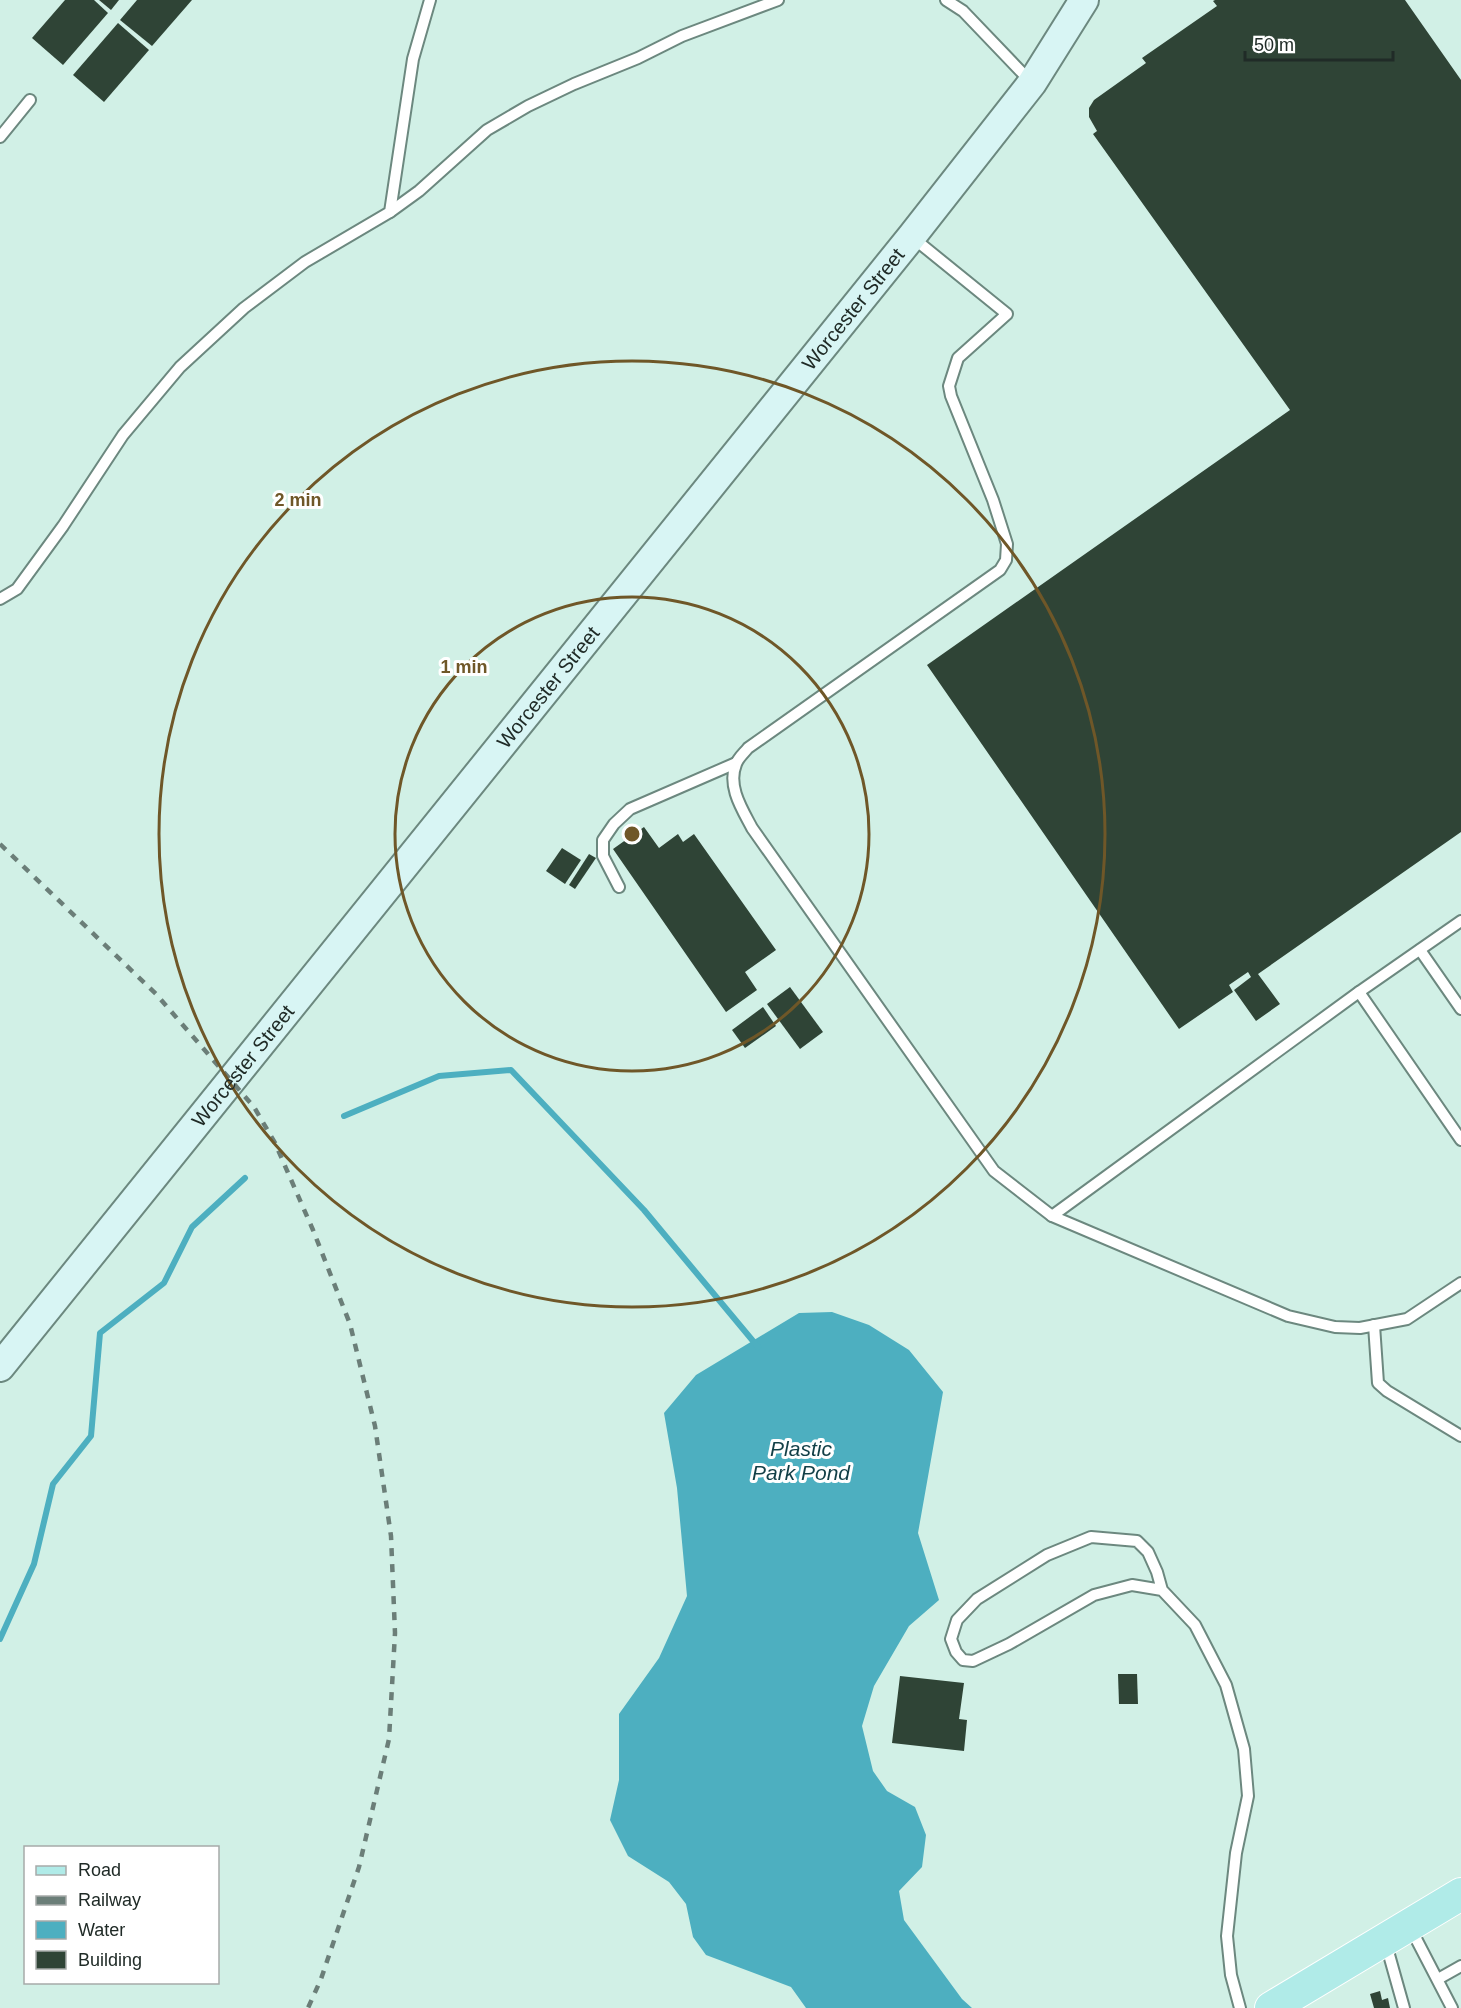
<svg xmlns="http://www.w3.org/2000/svg" width="1461" height="2008" font-family="Arial,sans-serif">
<style>
.water{fill:#4dafc0}
.lines{fill:none;stroke-linecap:round;stroke-linejoin:round}
.stream{stroke:#4dafc0;stroke-width:6}
.building{fill:#2f4436}
.service-casing{stroke:#6c887f;stroke-width:14}
.secondary-casing{stroke:#6c887f;stroke-width:32}
.primary-casing{stroke:#fff;stroke-width:34}
.service{stroke:#fff;stroke-width:10}
.secondary{stroke:#d8f5f4;stroke-width:28}
.primary{stroke:#b0ebe8;stroke-width:32}
.rail{stroke:#6b7e78;stroke-width:4.5;stroke-dasharray:8 8;stroke-linecap:butt}
.ring{fill:none;stroke:#6f5728;stroke-width:3}
.labels{text-anchor:middle;dominant-baseline:central;stroke-width:6;stroke-linejoin:round;paint-order:stroke}
.street-label{font-size:20px;fill:#202b27;stroke:#fff}
.water-label{font-size:21px;font-style:italic;fill:#123f47;stroke:#fff}
.centre{fill:#6f5728;stroke:#fff;stroke-width:3}
.ring-label{font-size:18px;text-anchor:middle;font-weight:bold;fill:#6f5728;stroke:#fff;stroke-width:6;stroke-linejoin:round;paint-order:stroke}
</style>
<rect width="100%" height="100%" fill="#d1f0e6"/>
<!-- water -->
<polygon class="water" points="832,1312 869,1325 909,1350 943,1392 918,1533 939,1600 909,1626 874,1686 862,1726 873,1771 887,1791 915,1807 926,1835 922,1867 899,1891 904,1920 962,1999 972,2008 806,2008 791,1987 706,1955 693,1937 686,1904 669,1882 628,1856 610,1820 619,1780 619,1714 659,1658 687,1596 677,1488 664,1413 696,1375 799,1313"/>
<g class="lines">
<!-- stream -->
<g class="stream">
<polyline points="344,1116 439,1076 511,1070 644,1210 758,1347"/>
<polyline points="0,1639 34,1564 53,1484 91,1436 100,1333 164,1283 192,1227 245,1178"/>
</g>
</g>
<!-- building -->
<g class="building">
<polygon points="65,0 94,0 108,13 63,65 32,38"/>
<polygon points="99,0 119,0 111,10"/>
<polygon points="137,0 192,0 152,46 120,20"/>
<polygon points="1215,0 1405,0 1461,80 1461,832 1258,974 1280,1004 1256,1021 1234,990 1251,977 1248,972 1229,985 1233,992 1179,1029 927,665 1290,410 1093,134 1097,131 1089,117 1089,108 1094,100 1146,63 1142,58 1217,6 1213,1"/>
<polygon points="118,23 149,50 104,102 73,75"/>
<polygon points="644,827 659,848 678,834 683,842 694,834 776,950 745,972 757,990 726,1012 613,849"/>
<polygon points="562,848 581,860 565,884 546,871"/>
<polygon points="589,854 596,858 575,889 569,885"/>
<polygon points="790,987 823,1032 800,1049 767,1004"/>
<polygon points="763,1007 776,1026 745,1048 732,1030"/>
<polygon points="1118,1674 1137,1674 1138,1704 1119,1704"/>
<polygon points="900,1676 964,1683 959,1719 967,1720 964,1751 892,1743"/>
<polygon points="1380,1991 1382,2000 1388,1998 1390,2008 1374,2008 1370,1994"/>
</g>
<g class="lines">
<defs>
<g id="service">
<polyline points="946,0 963,11 1030,81"/>
<polyline points="0,137 30,100"/>
<polyline points="390,212 419,191 487,130 528,106 574,84 638,58 682,36 778,0"/>
<path d="M 912,237 L 1007,314 L 958,358 L 949,386 L 951,396 L 993,500 L 1007,544 L 1006,560 L 1000,570 L 748,748 C 744,753 738,758 736,764 C 727,786 742,809 752,828 L 994,1171 L 1052,1216 L 1288,1316 L 1335,1327 L 1360,1328 L 1407,1319 L 1461,1283"/>
<polyline points="0,599 17,589 63,526 123,435 180,367 244,308 305,262 390,212 413,59 430,0"/>
<polyline points="619,887 603,856 603,840 614,824 630,809 736,763"/>
<polyline points="1461,921 1359,992 1461,1140"/>
<polyline points="1420,950 1461,1009"/>
<polyline points="1052,1216 1359,992"/>
<polyline points="1374,1325 1378,1383 1387,1391 1461,1436"/>
<polyline points="1162,1590 1132,1585 1094,1595 1009,1644 973,1661 963,1660 956,1652 951,1639 957,1620 977,1599 1047,1555 1091,1537 1137,1541 1148,1552 1157,1572 1162,1590 1195,1625 1226,1685 1244,1749 1248,1796 1236,1853 1227,1936 1231,1975 1240,2008"/>
<polyline points="1411,1929 1452,2008"/>
<polyline points="1386,1944 1404,2008"/>
<polyline points="1438,1979 1461,1966"/>
</g>
<g id="secondary">
<path id="s1" d="M 0,1367 L 912,236 L 1032,83 L 1084,0"/>
</g>
<polyline id="primary" points="1271,2008 1461,1894"/>
</defs>
<!-- service casing -->
<use href="#service" class="service-casing"/>
<!-- secondary casing -->
<use href="#secondary" class="secondary-casing"/>
<!-- primary casing -->
<use href="#primary" class="primary-casing"/>
<!-- service -->
<use href="#service" class="service"/>
<!-- secondary -->
<use href="#secondary" class="secondary"/>
<!-- primary -->
<use href="#primary" class="primary"/>
<!-- rail -->
<polyline class="rail" points="0,844 156,994 254,1107 275,1143 313,1230 350,1324 375,1426 391,1536 395,1633 389,1739 359,1867 321,1979 308,2008"/>
</g>
<!-- distance rings -->
<g class="ring">
<circle cx="632" cy="834" r="237"/>
<circle cx="632" cy="834" r="473"/>
</g>
<g class="labels">
<!-- street labels -->
<g class="street-label">
<text stroke="none"><textPath href="#s1" startOffset="1359">Worcester Street</textPath></text>
<text stroke="none"><textPath href="#s1" startOffset="873">Worcester Street</textPath></text>
<text stroke="none"><textPath href="#s1" startOffset="387">Worcester Street</textPath></text>
</g>
<!-- water labels -->
<g class="water-label">
<text x="801" y="1448">Plastic<tspan x="801" dy="24">Park Pond</tspan></text>
</g>
</g>
<circle cx="632" cy="834" r="9" class="centre"/>
<g class="ring-label">
<text x="298" y="506">2 min</text>
<text x="464" y="673">1 min</text>
</g>
<!-- legend -->
<rect x="24" y="1846" width="195" height="138" fill="#ffffff" stroke="#a6aaa9" stroke-width="1.5"/>
<rect x="36" y="1866" width="30" height="9" fill="#b0ebe8" stroke="#a6aaa9" stroke-width="1.5"/>
<text x="78" y="1876" font-size="18" fill="#202b27">Road</text>
<rect x="36" y="1896" width="30" height="9" fill="#6b7e78" stroke="#a6aaa9" stroke-width="1.5"/>
<text x="78" y="1906" font-size="18" fill="#202b27">Railway</text>
<rect x="36" y="1921" width="30" height="18" fill="#4dafc0" stroke="#a6aaa9" stroke-width="1.5"/>
<text x="78" y="1936" font-size="18" fill="#202b27">Water</text>
<rect x="36" y="1951" width="30" height="18" fill="#2f4436" stroke="#a6aaa9" stroke-width="1.5"/>
<text x="78" y="1966" font-size="18" fill="#202b27">Building</text>
<!-- scale -->
<path d="M1245 51v9h148v-9" fill="none" stroke="#202b27" stroke-width="3"/>
<text x="1254" y="51" font-size="18" fill="#202b27" stroke="#ffffff" stroke-width="4.5" paint-order="stroke">50 m</text>
</svg>
